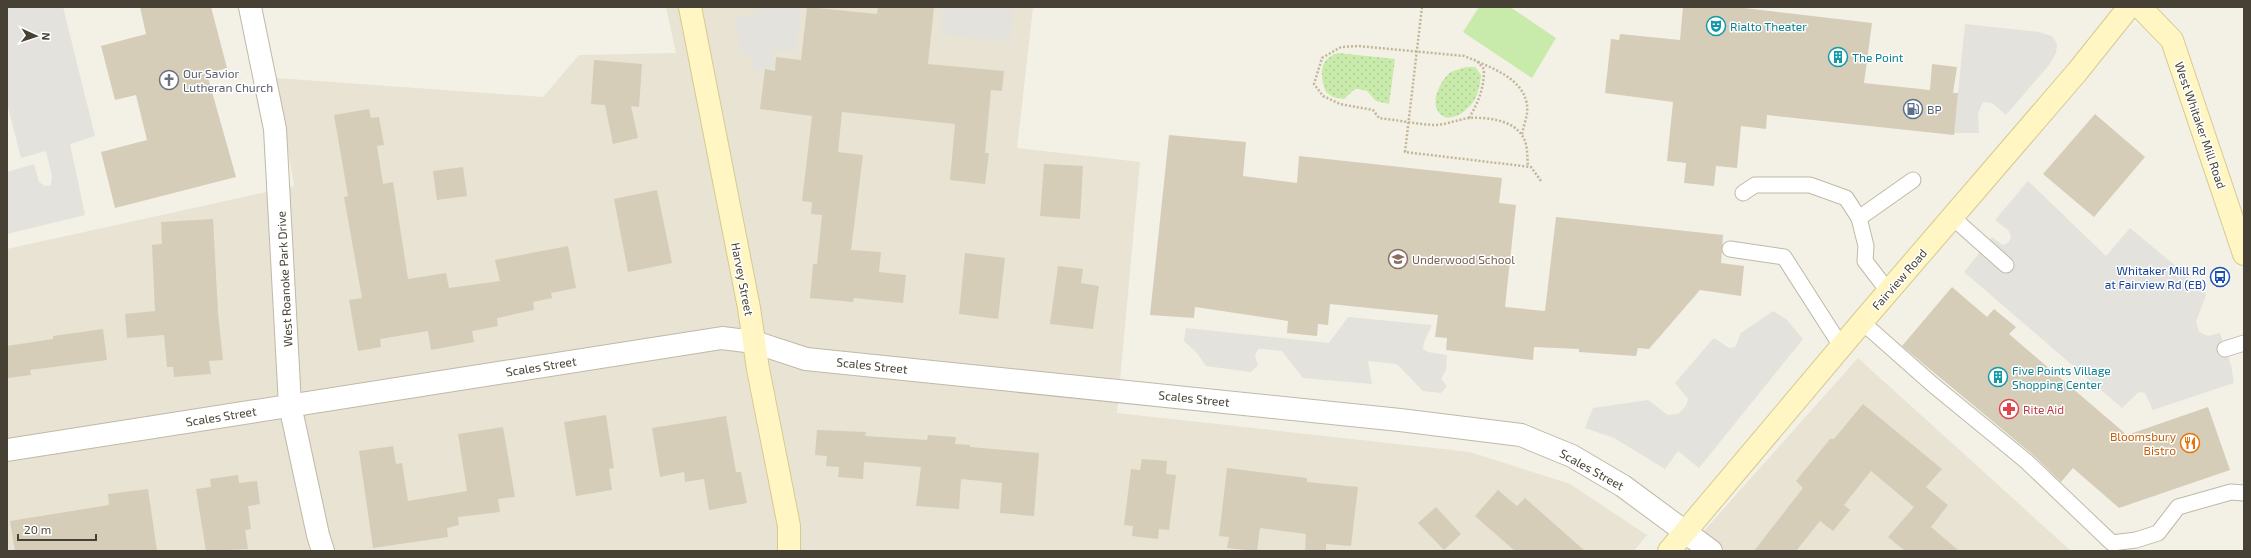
<svg xmlns="http://www.w3.org/2000/svg" width="2251" height="558" font-family="'Exo 2',sans-serif">
<style>
.residential{fill:#e8e3d2}
.grass{fill:url(#grass-dots)}
.pitch{fill:#c8eaab}
.parking{fill:#e4e2dd}
.building{fill:#d6cdb9}
.lines{fill:none;stroke-linecap:round;stroke-linejoin:round}
.lane-casing{stroke:#bfb9a7;stroke-width:17}
.street-casing{stroke:#bfb9a7;stroke-width:24}
.secondary-casing{stroke:#d6ca92;stroke-width:24}
.path{stroke:#c2b697;stroke-width:2.5;stroke-dasharray:2 2;stroke-linecap:butt}
.lane{stroke:#fff;stroke-width:15}
.street{stroke:#fff;stroke-width:22}
.secondary{stroke:#fff6c3;stroke-width:22}
.labels{text-anchor:middle;dominant-baseline:central;stroke-width:3;stroke-linejoin:round;paint-order:stroke}
.culture-label{font-size:12px;fill:#0d838f;stroke:#fff;text-anchor:start}
.worship-label{font-size:12px;fill:#5b616d;stroke:#fff;text-anchor:start}
.service-label{font-size:12px;fill:#4e5e75;stroke:#fff;text-anchor:start}
.street-label{font-size:12px;fill:#464134;stroke:#fff}
.education-label{font-size:12px;fill:#785e54;stroke:#fff;text-anchor:start}
.transit-label{font-size:12px;fill:#164399;stroke:#fff;text-anchor:end}
.health-label{font-size:12px;fill:#be3a42;stroke:#fff;text-anchor:start}
.food-label{font-size:12px;fill:#c56008;stroke:#fff;text-anchor:end}
</style>
<defs>
<pattern id="grass-dots" width="8" height="8" patternUnits="userSpaceOnUse"><rect width="8" height="8" fill="#c8eaab"/><path d="M2 2h.1M6 6h.1" fill="none" stroke="#adca94" stroke-width="1.8" stroke-linecap="round"/></pattern>
</defs>
<rect width="100%" height="100%" fill="#f3f0e5"/>
<!-- residential -->
<g class="residential">
<polygon points="666,7 1033,7 1017,148 1140,162 1117,413 1470,452 1570,484 1647,535 1634,551 7,551 7,249 294,186 276,78 543,97 579,55 676,53"/>
<polygon points="1858,358 2071,551 1686,551"/>
</g>
<!-- grass -->
<g class="grass">
<path d="M 1338,53 L 1395,59 L 1389,104 L 1376,101 L 1367,91 L 1359,89 L 1355,89 L 1344,99 L 1333,97 L 1326,92 C 1320,76 1318,59 1338,53 Z"/>
<path d="M 1466,67 L 1475,67 L 1481,75 C 1480,84 1479,91 1475,99 C 1469,110 1448,127 1438,111 C 1431,100 1441,79 1451,72 C 1455,70 1461,69 1466,67 Z"/>
</g>
<!-- pitch -->
<polygon class="pitch" points="1479,7 1510,7 1556,38 1532,78 1463,32"/>
<!-- parking -->
<g class="parking">
<polygon points="7,7 63,7 95,136 70,144 85,215 7,234 7,172 34,164 39,182 45,186 51,185 52,176 46,151 21,158 7,103"/>
<polygon points="757,7 801,7 796,52 774,50 774,66 755,72 751,58 748,53 740,53 736,17 757,13"/>
<polygon points="943,7 1013,7 1010,42 940,34"/>
<polygon points="1965,24 2039,32 2052,36 2057,44 2056,53 2049,65 2006,115 1992,103 1983,102 1978,113 1979,133 1954,133"/>
<polygon points="2028,181 2106,256 2130,228 2202,288 2206,295 2196,322 2199,332 2208,336 2220,333 2231,365 2234,383 2153,410 2145,393 2139,392 2122,408 1964,272 1992,237 2003,245 2009,242 2011,237 2009,231 1995,220"/>
<polygon points="1773,311 1786,319 1803,339 1699,468 1678,451 1665,469 1614,438 1585,428 1593,408 1648,400 1668,415 1678,414 1686,406 1688,399 1675,383 1711,341 1714,338 1729,348 1735,347 1741,333"/>
<polygon points="1348,317 1432,325 1424,342 1423,349 1428,352 1447,355 1446,370 1441,379 1447,386 1441,393 1423,391 1397,364 1368,361 1372,384 1303,378 1282,351 1263,349 1258,349 1255,355 1258,365 1251,372 1206,366 1197,353 1184,341 1186,328 1329,343"/>
</g>
<!-- building -->
<g class="building">
<polygon points="140,7 211,7 227,68 207,74 236,177 115,208 101,152 147,140 136,95 115,100 101,46 146,34"/>
<polygon points="807,7 877,14 878,7 934,7 928,64 1004,71 1002,91 991,90 985,153 989,153 985,184 950,180 955,124 842,112 838,152 863,155 851,250 881,252 879,272 906,275 903,303 854,298 853,302 810,298 813,264 817,264 822,215 811,214 812,202 802,201 812,116 760,109 765,69 775,71 776,57 801,60"/>
<polygon points="1683,7 1736,7 1872,23 1864,83 1930,90 1932,64 1957,67 1953,93 1958,93 1954,135 1767,115 1766,129 1741,126 1737,168 1716,166 1714,186 1684,183 1686,163 1667,161 1673,102 1605,93 1611,39 1619,40 1620,34 1680,40"/>
<polygon points="594,60 642,64 639,107 631,106 638,138 613,144 605,105 591,104"/>
<polygon points="369,109 371,118 379,117 384,145 377,146 383,184 393,182 408,279 446,273 449,288 500,281 495,260 568,246 576,288 551,293 552,298 533,302 534,310 497,318 498,326 472,331 474,342 431,350 428,331 380,339 381,347 358,351 349,300 362,298 344,197 348,196 334,115"/>
<polygon points="2095,114 2145,157 2094,217 2043,174"/>
<polygon points="1169,135 1246,142 1243,176 1297,183 1299,156 1502,178 1499,203 1516,205 1505,307 1545,311 1556,217 1723,235 1721,263 1744,266 1741,296 1700,290 1649,349 1638,348 1636,356 1579,352 1579,349 1534,347 1533,360 1446,350 1447,338 1435,337 1438,315 1330,304 1328,325 1318,324 1317,336 1287,333 1288,321 1195,307 1194,318 1150,315"/>
<polygon points="1044,164 1083,166 1080,219 1040,216"/>
<polygon points="463,167 467,196 437,200 433,171"/>
<polygon points="657,190 672,263 628,272 614,199"/>
<polygon points="213,219 218,313 223,360 209,361 211,374 174,377 173,367 167,367 164,335 127,338 125,314 155,311 152,245 162,244 161,222"/>
<polygon points="965,253 1005,258 998,319 959,314"/>
<polygon points="1058,266 1083,269 1081,283 1099,286 1093,329 1050,324"/>
<polygon points="1952,287 1987,317 1994,309 2016,327 2009,334 2127,435 2208,407 2230,470 2119,508 2073,468 2061,482 2032,454 1902,346"/>
<polygon points="103,329 107,360 30,370 31,375 7,378 7,346 53,339 53,336"/>
<polygon points="1863,404 1942,469 1926,487 1948,505 1931,527 1959,551 1905,551 1888,537 1914,507 1871,471 1844,505 1850,510 1833,531 1820,521 1796,551 1754,551 1803,488 1796,481 1830,439 1834,439"/>
<polygon points="606,415 614,468 609,469 612,490 576,496 564,422"/>
<polygon points="726,416 736,472 741,472 747,503 709,510 704,479 685,482 684,472 660,477 652,428"/>
<polygon points="503,427 515,497 498,499 500,512 458,517 459,525 447,528 448,537 373,548 359,451 393,446 396,464 402,463 408,501 467,491 458,434"/>
<polygon points="817,430 866,432 865,436 912,439 927,440 928,435 956,437 955,444 970,445 970,447 1039,453 1034,516 1000,513 1002,483 961,479 959,509 916,506 921,467 864,462 863,479 838,477 839,467 826,466 827,456 815,455"/>
<polygon points="1142,459 1167,461 1166,474 1176,475 1169,530 1159,529 1158,539 1132,536 1133,526 1124,525 1131,469 1140,470"/>
<polygon points="1227,468 1307,478 1307,482 1358,487 1351,546 1326,544 1326,551 1305,551 1306,534 1260,528 1257,551 1227,548 1229,537 1219,536"/>
<polygon points="238,475 239,483 257,481 260,504 248,506 251,529 245,530 248,549 206,551 196,489 211,487 210,479"/>
<polygon points="148,489 157,551 15,551 10,521 109,505 108,494"/>
<polygon points="1498,490 1517,506 1525,498 1585,551 1515,551 1475,516"/>
<polygon points="1436,507 1461,534 1444,550 1418,523"/>
</g>
<g class="lines">
<defs>
<g id="lane">
<polyline points="1743,193 1755,185 1810,185 1846,198 1859,218 1866,246 1865,261 1888,291"/>
<polyline points="1952,217 2006,265"/>
<polyline points="1859,218 1913,180"/>
<polyline points="1730,249 1784,257 1841,346"/>
<polyline points="1862,322 1932,384 2026,461 2112,543 2136,540 2158,533 2178,507 2231,492 2244,493"/>
<polyline points="2225,349 2244,343"/>
</g>
<g id="street">
<polyline points="250,7 275,129 290,405 318,535 323,551"/>
<polyline points="7,450 722,338 754,342 806,359 1400,420 1521,435 1572,456 1623,486 1711,551"/>
</g>
<g id="secondary">
<polyline points="690,7 749,308 758,369 789,526 789,551"/>
<polyline points="2140,7 2172,40 2244,254"/>
<polyline points="1669,551 1862,322 2077,72 2129,7"/>
</g>
</defs>
<!-- lane casing -->
<use href="#lane" class="lane-casing"/>
<!-- street casing -->
<use href="#street" class="street-casing"/>
<!-- secondary casing -->
<use href="#secondary" class="secondary-casing"/>
<!-- path -->
<g class="path">
<polyline points="1422,7 1405,152 1531,167 1541,181"/>
<path d="M 1478,62 C 1501,71 1530,85 1527,113 C 1526,120 1523,128 1522,135"/>
<path d="M 1469,118 C 1479,101 1484,88 1484,69 L 1477,61 L 1464,56 L 1358,46 L 1341,47 L 1322,58 L 1314,84 L 1323,96 L 1340,104 L 1373,110 L 1379,118 C 1397,120 1416,124 1434,125 C 1447,125 1458,119 1470,118 C 1487,117 1514,120 1523,137 C 1528,145 1527,157 1528,167"/>
</g>
<!-- lane -->
<use href="#lane" class="lane"/>
<!-- street -->
<use href="#street" class="street"/>
<!-- secondary -->
<use href="#secondary" class="secondary"/>
</g>
<!-- icons -->
<defs>
<symbol id="theatre-ring" viewBox="-11 -11 22 22"><circle r="9.5" fill="#fff" stroke="#0f9aa8" stroke-width="1.5"/><path d="M-5-5.5Q0-4 5-5.5V0Q5 5 0 6Q-5 5-5 0ZM-3.3-2.5H-1v1.5H-3.3ZM1-2.5H3.3v1.5H1ZM-2.8 1Q0 5.5 2.8 1Z" fill="#0f9aa8"/></symbol>
<symbol id="building-ring" viewBox="-11 -11 22 22"><circle r="9.5" fill="#fff" stroke="#0f9aa8" stroke-width="1.5"/><path d="M-4-6H4V6H1V3H-1V6H-4ZM-2.5-4.3h1.7v1.8h-1.7ZM.8-4.3h1.7v1.8H.8ZM-2.5-1h1.7V.8h-1.7ZM.8-1h1.7V.8H.8Z" fill="#0f9aa8"/></symbol>
<symbol id="church-ring" viewBox="-11 -11 22 22"><circle r="9.5" fill="#fff" stroke="#6b7280" stroke-width="1.5"/><path d="M-1.2-6h2.4v3.5h3.3v2.4h-3.3V6h-2.4V-.1h-3.3v-2.4h3.3Z" fill="#6b7280"/></symbol>
<symbol id="fuel-ring" viewBox="-11 -11 22 22"><circle r="9.5" fill="#fff" stroke="#5c6f8a" stroke-width="1.5"/><path d="M-5.5-6h7V0h2V4h1.3V-2.5L3-4.5l.8-.8L6-3V5H2.5V1h-1V6h-7ZM-4.2-4.7v3.2H.2V-4.7Z" fill="#5c6f8a"/></symbol>
<symbol id="school-ring" viewBox="-11 -11 22 22"><circle r="9.5" fill="#fff" stroke="#8d6e63" stroke-width="1.5"/><path d="M0-5L7-2L0 1L-7-2ZM-4 1L0 2.5L4 1V4Q0 6-4 4Z" fill="#8d6e63"/></symbol>
<symbol id="bus-ring" viewBox="-11 -11 22 22"><circle r="9.5" fill="#fff" stroke="#1a4fb4" stroke-width="1.5"/><path d="M-5-6H5V4H4V6H2V4H-2V6H-4V4H-5ZM-3.5-4V0h7V-4ZM-3.5 1.2v1.5H-2V1.2ZM2 1.2v1.5H3.5V1.2Z" fill="#1a4fb4"/></symbol>
<symbol id="pharmacy-ring" viewBox="-11 -11 22 22"><circle r="9.5" fill="#fff" stroke="#e0444e" stroke-width="1.5"/><path d="M-2-6h4v4h4v4h-4v4h-4v-4h-4v-4h4Z" fill="#e0444e"/></symbol>
<symbol id="restaurant-ring" viewBox="-11 -11 22 22"><circle r="9.5" fill="#fff" stroke="#e8710a" stroke-width="1.5"/><path d="M-5-6h1v4h1v-4h1v4h1v-4h1v5L-1.5 .5V6h-2V.5L-5-1ZM5-6V6H3V1.5H1.5Q1.5-4 5-6Z" fill="#e8710a"/></symbol>
</defs>
<g fill-rule="evenodd">
<use href="#theatre-ring" x="1705" y="15" width="22" height="22"/>
<use href="#building-ring" x="1827" y="46" width="22" height="22"/>
<use href="#church-ring" x="158" y="69" width="22" height="22"/>
<use href="#fuel-ring" x="1902" y="98" width="22" height="22"/>
<use href="#school-ring" x="1387" y="248" width="22" height="22"/>
<use href="#bus-ring" x="2209" y="266" width="22" height="22"/>
<use href="#building-ring" x="1987" y="366" width="22" height="22"/>
<use href="#pharmacy-ring" x="1998" y="398" width="22" height="22"/>
<use href="#restaurant-ring" x="2179" y="432" width="22" height="22"/>
</g>
<g class="labels">
<!-- culture labels -->
<g class="culture-label">
<text x="1730" y="26">Rialto Theater</text>
<text x="1852" y="57">The Point</text>
<text x="2012" y="370">Five Points Village<tspan x="2012" dy="14">Shopping Center</tspan></text>
</g>
<!-- worship labels -->
<g class="worship-label">
<text x="183" y="73">Our Savior<tspan x="183" dy="14">Lutheran Church</tspan></text>
</g>
<!-- service labels -->
<g class="service-label">
<text x="1927" y="109">BP</text>
</g>
<!-- street labels -->
<g class="street-label">
<text transform="translate(2201 125) rotate(71)">West Whitaker Mill Road</text>
<text transform="translate(284 279) rotate(-93)">West Roanoke Park Drive</text>
<text transform="translate(743 279) rotate(79)">Harvey Street</text>
<text transform="translate(1899 279) rotate(-49)">Fairview Road</text>
<text transform="translate(872 365) rotate(6)">Scales Street</text>
<text transform="translate(541 366) rotate(-9)">Scales Street</text>
<text transform="translate(1194 398) rotate(6)">Scales Street</text>
<text transform="translate(221 416) rotate(-9)">Scales Street</text>
<text transform="translate(1592 469) rotate(29)">Scales Street</text>
</g>
<!-- education labels -->
<g class="education-label">
<text x="1412" y="259">Underwood School</text>
</g>
<!-- transit labels -->
<g class="transit-label">
<text x="2206" y="270">Whitaker Mill Rd<tspan x="2206" dy="14">at Fairview Rd (EB)</tspan></text>
</g>
<!-- health labels -->
<g class="health-label">
<text x="2023" y="409">Rite Aid</text>
</g>
<!-- food labels -->
<g class="food-label">
<text x="2176" y="436">Bloomsbury<tspan x="2176" dy="14">Bistro</tspan></text>
</g>
</g>
<!-- border -->
<rect width="2251" height="558" fill="none" stroke="#464134" stroke-width="16"/>
<!-- north arrow -->
<g transform="translate(36 36) rotate(93)" stroke="#ffffff" stroke-width="3" paint-order="stroke">
<path d="M0-3L7 15L0 10L-7 15Z" fill="#464134"/>
<text y="-6" font-size="11" font-weight="bold" text-anchor="middle" fill="#464134">N</text>
</g>
<!-- scale -->
<path d="M18 534v6h78v-6" fill="none" stroke="#464134" stroke-width="2"/>
<text x="24" y="534" font-size="12" fill="#464134" stroke="#ffffff" stroke-width="3" paint-order="stroke">20 m</text>
</svg>
